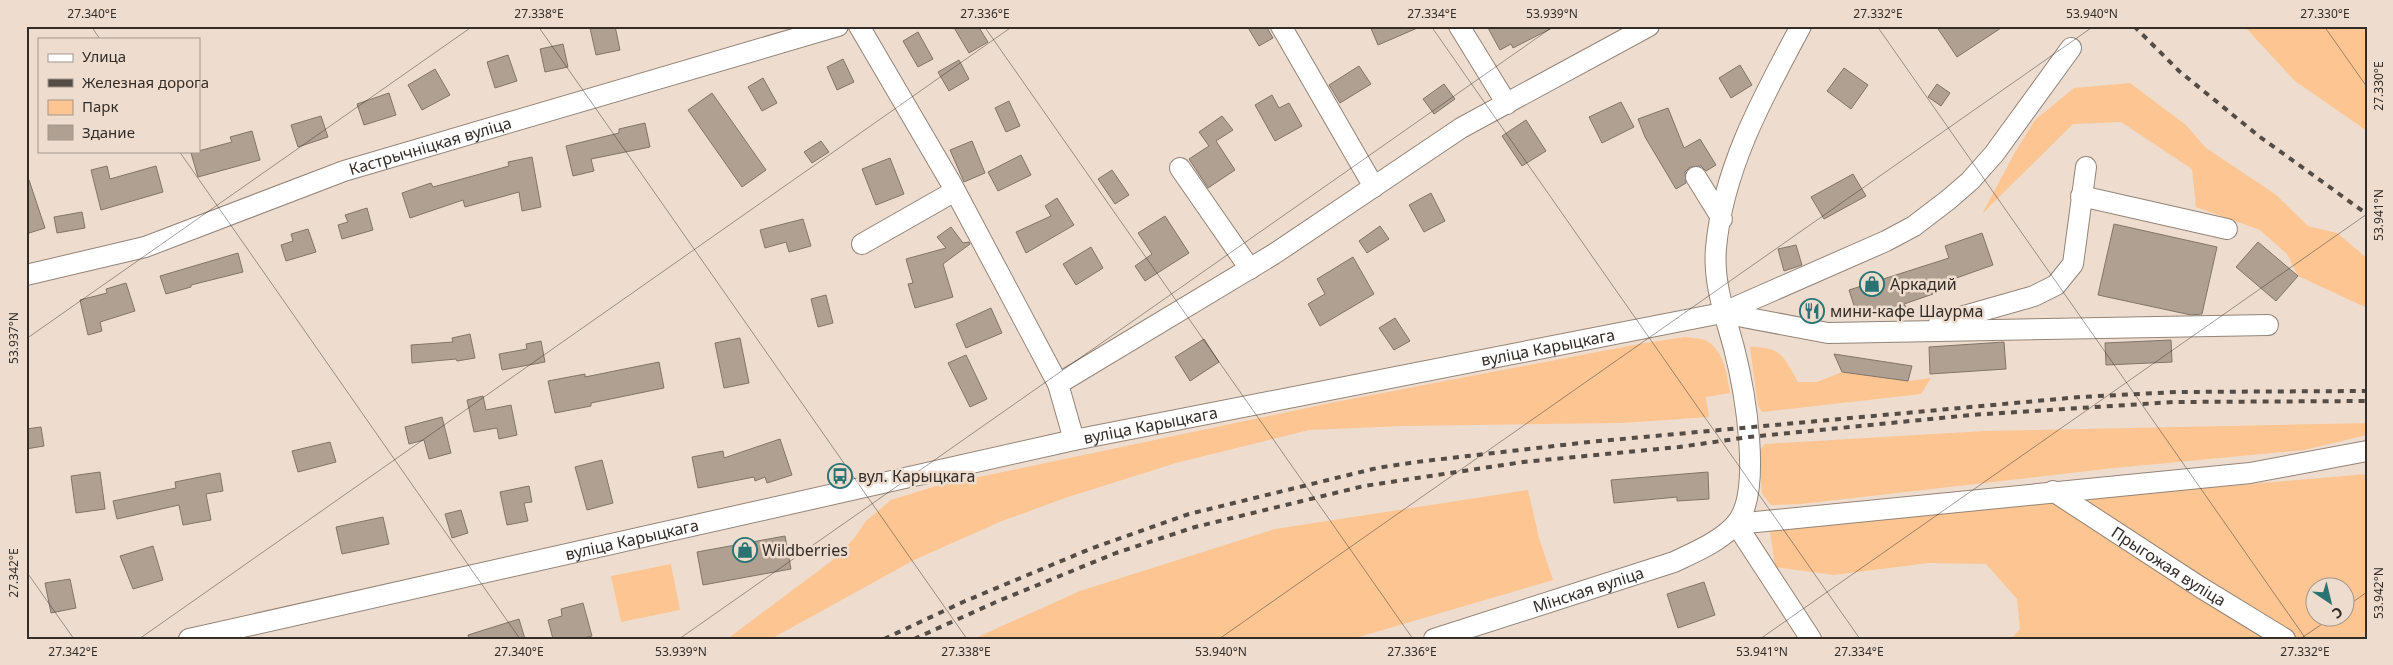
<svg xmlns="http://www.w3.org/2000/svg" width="2393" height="665" font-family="'Noto Sans',sans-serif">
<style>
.green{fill:#fcc591;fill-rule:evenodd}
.building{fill:#afa092;stroke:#827467}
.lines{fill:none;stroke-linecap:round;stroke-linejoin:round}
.minor-casing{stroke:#938477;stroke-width:22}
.minor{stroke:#fff;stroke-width:20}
.rail{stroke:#544c45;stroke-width:4;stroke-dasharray:6 6;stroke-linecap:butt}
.ticks{fill:none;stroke:#332c27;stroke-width:1;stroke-opacity:0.45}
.labels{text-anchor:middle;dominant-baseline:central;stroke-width:5;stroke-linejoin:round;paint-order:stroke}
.street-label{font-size:16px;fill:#332c27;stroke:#eeddcf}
.poi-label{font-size:16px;fill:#332c27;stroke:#eeddcf;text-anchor:start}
.neatline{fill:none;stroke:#332c27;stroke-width:2}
.ticks-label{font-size:12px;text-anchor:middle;fill:#332c27}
</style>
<rect width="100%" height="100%" fill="#eeddcf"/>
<!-- green -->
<g class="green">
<polygon points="2244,26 2367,26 2367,131 2295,81"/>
<polygon points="2130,83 2186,125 2206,148 2275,194 2308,226 2337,233 2367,258 2367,308 2298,276 2287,254 2260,230 2196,207 2192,169 2121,122 2073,124 1982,214 2014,154 2035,120 2074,88"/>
<path d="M 1685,337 C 1691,338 1699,338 1705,340 C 1724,349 1727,375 1730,393 L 1706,397 L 1709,417 L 1622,423 L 1405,426 L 1309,430 L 1176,463 L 1065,498 L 1002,521 L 914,560 L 771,639 L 727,639 L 837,557 L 855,537 L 866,521 L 891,500 L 936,486 L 1330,403 L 1644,343 Z"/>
<path d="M 1750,347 C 1782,347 1783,356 1798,382 L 1817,382 L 1842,372 L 1908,381 L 1931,378 L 1921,394 L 1762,412 L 1758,406 Z"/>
<polygon points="2367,423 2367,435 2304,450 2114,468 1801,504 1771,505 1762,494 1759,451 1765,444 1984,431"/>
<path d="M 2367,474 L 2367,639 L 2011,639 L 2020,629 L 2017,599 L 1986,564 L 1929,563 L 1834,575 L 1775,567 L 1770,531 L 2102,497 ZM 2316,588 L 2346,588 L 2346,618 L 2316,618 Z"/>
<polygon points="1528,490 1539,538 1553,580 1352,639 973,639 1080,591 1275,529"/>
<polygon points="671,564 680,610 621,622 611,576"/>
</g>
<!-- building -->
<g class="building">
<polygon points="599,26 615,26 620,50 596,55 590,28"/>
<polygon points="953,26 978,26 988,42 969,53"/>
<polygon points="1247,26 1266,26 1273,38 1259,46"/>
<polygon points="1370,26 1422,26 1378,45"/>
<polygon points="1487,26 1556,26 1513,48 1511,44 1500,50"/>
<polygon points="1936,26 2004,26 1957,57"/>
<polygon points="918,32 933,59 918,67 903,41"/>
<polygon points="563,44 568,67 545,72 540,49"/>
<polygon points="508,55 517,81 495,88 487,62"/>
<polygon points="843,59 854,82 837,90 827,67"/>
<polygon points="959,60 969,79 949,91 938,72"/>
<polygon points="1740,65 1752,85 1731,98 1719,78"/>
<polygon points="1359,66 1371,84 1340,103 1329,85"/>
<polygon points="1844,68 1868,85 1851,109 1827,91"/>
<polygon points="435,69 450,95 422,110 408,85"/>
<polygon points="763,78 777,103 762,111 748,87"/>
<polygon points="1444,84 1455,99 1434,114 1423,99"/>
<polygon points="1937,84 1950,93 1941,106 1928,97"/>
<polygon points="389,93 396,115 364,125 357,104"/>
<polygon points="712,93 766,170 742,187 688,110"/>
<polygon points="1272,95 1279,108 1289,103 1302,126 1275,141 1255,105"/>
<polygon points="1009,101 1020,126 1006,132 995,108"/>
<polygon points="1621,102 1634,127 1602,143 1589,117"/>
<polygon points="1668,108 1684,148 1700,139 1716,165 1706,171 1701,166 1690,167 1685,172 1686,183 1676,189 1645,137 1638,119"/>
<polygon points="321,116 328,137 298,147 291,125"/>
<polygon points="1222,116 1233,130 1216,141 1235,170 1208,188 1189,159 1209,146 1199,132"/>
<polygon points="1526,120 1546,151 1522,166 1502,136"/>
<polygon points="645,123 650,147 591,159 594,171 573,176 566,146 619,133 619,129"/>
<polygon points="252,131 260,160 198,177 191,153 232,142 230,137"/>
<polygon points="821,141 829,152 812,163 804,152"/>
<polygon points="972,141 985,173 964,182 950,150"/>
<polygon points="1021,155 1031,175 998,191 988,172"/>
<polygon points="532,157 541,207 522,211 519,192 465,207 463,200 410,218 402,193 431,183 433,187 509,166 508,162"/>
<polygon points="890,158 904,194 876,205 862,169"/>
<polygon points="107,166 110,179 156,166 163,192 101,210 91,170"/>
<polygon points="1112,170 1129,195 1115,204 1098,179"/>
<polygon points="1853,174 1866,196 1824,219 1811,197"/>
<polygon points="26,180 29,180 45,228 26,234"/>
<polygon points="1431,193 1445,221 1424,232 1409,205"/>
<polygon points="1057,198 1074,225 1026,253 1016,232 1051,216 1045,206"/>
<polygon points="367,208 373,230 342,239 338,225 348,222 345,215"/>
<polygon points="82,212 85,228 57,233 54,217"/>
<polygon points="1165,216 1189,253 1145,281 1135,266 1152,254 1138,233"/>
<polygon points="803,219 811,246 789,252 786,242 765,248 760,230"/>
<polygon points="2114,224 2217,247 2202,314 2191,315 2098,295"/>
<polygon points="1380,226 1389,239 1367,253 1359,241"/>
<polygon points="951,227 963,243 969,242 970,244 943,264 953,297 915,308 908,284 913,283 906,259 946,248 937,237"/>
<polygon points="308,229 316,252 286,261 281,245 293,241 291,234"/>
<polygon points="1982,233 1993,265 1931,287 1933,294 1904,304 1906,307 1885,314 1883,310 1858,318 1849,290 1949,258 1945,246"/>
<polygon points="2258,242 2298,276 2276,301 2236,267"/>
<polygon points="1796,245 1802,265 1784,271 1778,249"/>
<polygon points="1091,247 1103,268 1076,285 1063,264"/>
<polygon points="238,253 243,272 191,285 191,287 166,294 160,276"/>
<polygon points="1353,257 1374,294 1320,326 1308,304 1325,294 1317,279"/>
<polygon points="126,283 135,311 100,322 102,331 88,335 80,300 107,293 106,289"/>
<polygon points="826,295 833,323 818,327 811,299"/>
<polygon points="991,308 1002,333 966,348 956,324"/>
<polygon points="1395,318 1410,341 1394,350 1379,328"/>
<polygon points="470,334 475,358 457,361 456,359 412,363 411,345 453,342 452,338"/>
<polygon points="740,338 749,383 724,388 715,343"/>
<polygon points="1204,339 1219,362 1190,381 1175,357"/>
<polygon points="2171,340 2172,362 2106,365 2105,343"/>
<polygon points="541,341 545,362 502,370 499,354 527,349 526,344"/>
<polygon points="2004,342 2006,369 1930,374 1929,347"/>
<polygon points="1834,354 1912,366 1908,381 1842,372"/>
<polygon points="966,355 987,399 970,407 948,363"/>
<polygon points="659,362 664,388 591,403 591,406 555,413 548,381 585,374 585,377"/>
<polygon points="483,396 486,410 511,405 517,435 499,439 497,428 474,432 467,400"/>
<polygon points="442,417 451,453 429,459 424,440 409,444 405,427"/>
<polygon points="41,427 44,446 26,449 26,429"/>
<polygon points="780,439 792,475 767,483 765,477 755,481 754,477 698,488 692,457 723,451 724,458"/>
<polygon points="330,442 336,462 298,472 292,451"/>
<polygon points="602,460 613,503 587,510 575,467"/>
<polygon points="100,472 105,509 76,513 71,476"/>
<polygon points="1708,472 1709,499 1677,501 1677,497 1614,503 1611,480"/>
<polygon points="220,473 223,491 206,494 211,520 183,525 179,505 117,519 113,501 176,488 175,482"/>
<polygon points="529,486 532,502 524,503 528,521 507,525 500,492"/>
<polygon points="461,510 468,533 452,538 445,514"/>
<polygon points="383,517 389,544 342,554 336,527"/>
<polygon points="785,536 791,569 703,585 697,552"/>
<polygon points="153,546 163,580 133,589 120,556"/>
<polygon points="70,579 76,608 51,613 45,583"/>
<polygon points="1704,582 1715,615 1678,628 1667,594"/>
<polygon points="583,603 592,636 580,639 553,639 548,620 562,616 561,609"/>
<polygon points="519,619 525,639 469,639 468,635"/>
</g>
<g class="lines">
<defs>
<g id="minor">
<polyline points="859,26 951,183 1058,384"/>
<polyline points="1281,26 1374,187"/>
<polyline points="1459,26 1507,104"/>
<polyline points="1180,168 1250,269"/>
<polyline points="1696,177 1722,219"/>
<polyline points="2081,196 2227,229"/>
<polyline points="862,244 955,191"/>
<path id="s1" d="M 26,275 L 145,247 L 344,171 L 838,26"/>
<polyline points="1722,313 1828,333 2268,325"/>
<polyline points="1939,323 2034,296 2056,285 2073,264 2086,167"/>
<polyline points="1074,440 1058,384 1274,254 1461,128 1649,26"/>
<path id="s2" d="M 2053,491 L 2200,587 L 2285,639"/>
<polyline points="1736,524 2250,473 2367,451"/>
<polyline points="1736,524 1811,639"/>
<path id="s3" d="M 189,639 L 1074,440 L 1722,313 L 1886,241 L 1914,226 L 1948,200 L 1970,181 L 1994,154 L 2071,48"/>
<path id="s4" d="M 1434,639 L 1674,562 C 1695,552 1719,542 1735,525 C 1764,494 1744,387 1734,348 C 1725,315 1713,283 1716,248 C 1723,168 1764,95 1801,26"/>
</g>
</defs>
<!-- minor casing -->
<use href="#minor" class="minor-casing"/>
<!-- minor -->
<use href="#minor" class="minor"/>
<!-- rail -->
<g class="rail">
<polyline points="2134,26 2179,71 2260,137 2367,214"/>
<polyline points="884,639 963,602 1090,549 1189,514 1377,468 1416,462 1589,442 2080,397 2176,392 2367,391"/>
<polyline points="914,639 996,602 1116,553 1195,527 1364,486 1523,462 1679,447 1749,437 1971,415 2174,402 2367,401"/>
</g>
</g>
<!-- ticks -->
<path class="ticks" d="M 91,26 L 100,39M 538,26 L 967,639M 984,26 L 1413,639M 1431,26 L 1860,639M 1877,26 L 2306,639M 2324,26 L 2367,87M 179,151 L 520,639M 26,339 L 473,26M 26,571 L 74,639M 2346,607 L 2367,592M 139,639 L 1013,26M 679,639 L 1554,26M 1219,639 L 2094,26M 1760,639 L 2367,214M 2300,639 L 2331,618"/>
<!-- icons -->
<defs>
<symbol id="shop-ring" viewBox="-11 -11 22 22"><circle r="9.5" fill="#eeddcf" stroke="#297372" stroke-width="1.5"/><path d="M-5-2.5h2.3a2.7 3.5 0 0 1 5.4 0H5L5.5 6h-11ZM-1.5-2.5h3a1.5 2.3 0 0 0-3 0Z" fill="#297372"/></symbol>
<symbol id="restaurant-ring" viewBox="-11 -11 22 22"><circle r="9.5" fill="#eeddcf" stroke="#297372" stroke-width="1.5"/><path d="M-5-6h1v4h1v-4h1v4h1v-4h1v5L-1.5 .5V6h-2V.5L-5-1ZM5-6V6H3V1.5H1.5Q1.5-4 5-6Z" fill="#297372"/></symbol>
<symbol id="bus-ring" viewBox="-11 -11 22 22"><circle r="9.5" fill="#eeddcf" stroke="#297372" stroke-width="1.5"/><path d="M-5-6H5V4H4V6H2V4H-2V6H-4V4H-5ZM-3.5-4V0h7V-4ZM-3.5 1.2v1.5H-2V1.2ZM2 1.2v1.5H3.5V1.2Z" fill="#297372"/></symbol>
</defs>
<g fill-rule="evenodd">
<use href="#shop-ring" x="1858" y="270" width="28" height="28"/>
<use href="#restaurant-ring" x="1798" y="297" width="28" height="28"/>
<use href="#bus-ring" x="826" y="462" width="28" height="28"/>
<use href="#shop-ring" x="731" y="536" width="28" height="28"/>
</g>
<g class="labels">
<!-- street labels -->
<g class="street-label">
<text stroke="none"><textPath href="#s1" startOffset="425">Кастрычніцкая вуліца</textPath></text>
<text stroke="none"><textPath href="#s3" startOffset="1390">вуліца Карыцкага</textPath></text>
<text stroke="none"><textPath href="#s3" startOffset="985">вуліца Карыцкага</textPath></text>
<text stroke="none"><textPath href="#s3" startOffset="454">вуліца Карыцкага</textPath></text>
<text stroke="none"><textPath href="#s2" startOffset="138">Прыгожая вуліца</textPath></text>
<text stroke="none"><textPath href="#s4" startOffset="162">Мінская вуліца</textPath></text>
</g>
<!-- poi labels -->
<g class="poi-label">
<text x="1890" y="284">Аркадий</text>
<text x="1830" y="311">мини-кафе Шаурма</text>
<text x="858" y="476">вул. Карыцкага</text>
<text x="762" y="550">Wildberries</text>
</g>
</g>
<!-- border -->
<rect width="2393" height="665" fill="none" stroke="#eeddcf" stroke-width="55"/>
<!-- legend -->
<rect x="38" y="38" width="162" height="115" fill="#eeddcf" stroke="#a3968c"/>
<rect x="48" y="54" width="25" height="8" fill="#ffffff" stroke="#a3968c"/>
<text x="82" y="62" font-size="15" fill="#332c27">Улица</text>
<rect x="48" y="79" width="25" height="8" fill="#544c45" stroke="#a3968c"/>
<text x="82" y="88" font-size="15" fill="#332c27">Железная дорога</text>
<rect x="48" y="100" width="25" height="15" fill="#fcc591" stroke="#a3968c"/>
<text x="82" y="112" font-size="15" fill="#332c27">Парк</text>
<rect x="48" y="125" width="25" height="15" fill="#afa092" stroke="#a3968c"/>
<text x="82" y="138" font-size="15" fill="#332c27">Здание</text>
<!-- north arrow -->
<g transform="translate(2330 602) rotate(145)"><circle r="24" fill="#eeddcf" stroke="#a3968c"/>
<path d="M0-4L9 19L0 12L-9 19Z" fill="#297372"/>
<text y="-8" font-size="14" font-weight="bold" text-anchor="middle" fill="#332c27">С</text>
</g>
<rect x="28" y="28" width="2338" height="610" class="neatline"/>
<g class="ticks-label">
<text x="92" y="18">27.340°E</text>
<text x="539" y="18">27.338°E</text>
<text x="985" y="18">27.336°E</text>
<text x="1432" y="18">27.334°E</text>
<text x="1552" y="18">53.939°N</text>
<text x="1878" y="18">27.332°E</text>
<text x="2092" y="18">53.940°N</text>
<text x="2325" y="18">27.330°E</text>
<text transform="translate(2379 86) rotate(-90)" y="4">27.330°E</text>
<text transform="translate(2379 215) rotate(-90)" y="4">53.941°N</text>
<text transform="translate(14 338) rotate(-90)" y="4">53.937°N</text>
<text transform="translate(14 573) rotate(-90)" y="4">27.342°E</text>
<text transform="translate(2379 593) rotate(-90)" y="4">53.942°N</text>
<text x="73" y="656">27.342°E</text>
<text x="519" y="656">27.340°E</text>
<text x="681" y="656">53.939°N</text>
<text x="966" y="656">27.338°E</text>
<text x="1221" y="656">53.940°N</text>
<text x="1412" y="656">27.336°E</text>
<text x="1762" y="656">53.941°N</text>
<text x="1859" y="656">27.334°E</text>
<text x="2305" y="656">27.332°E</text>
</g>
</svg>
